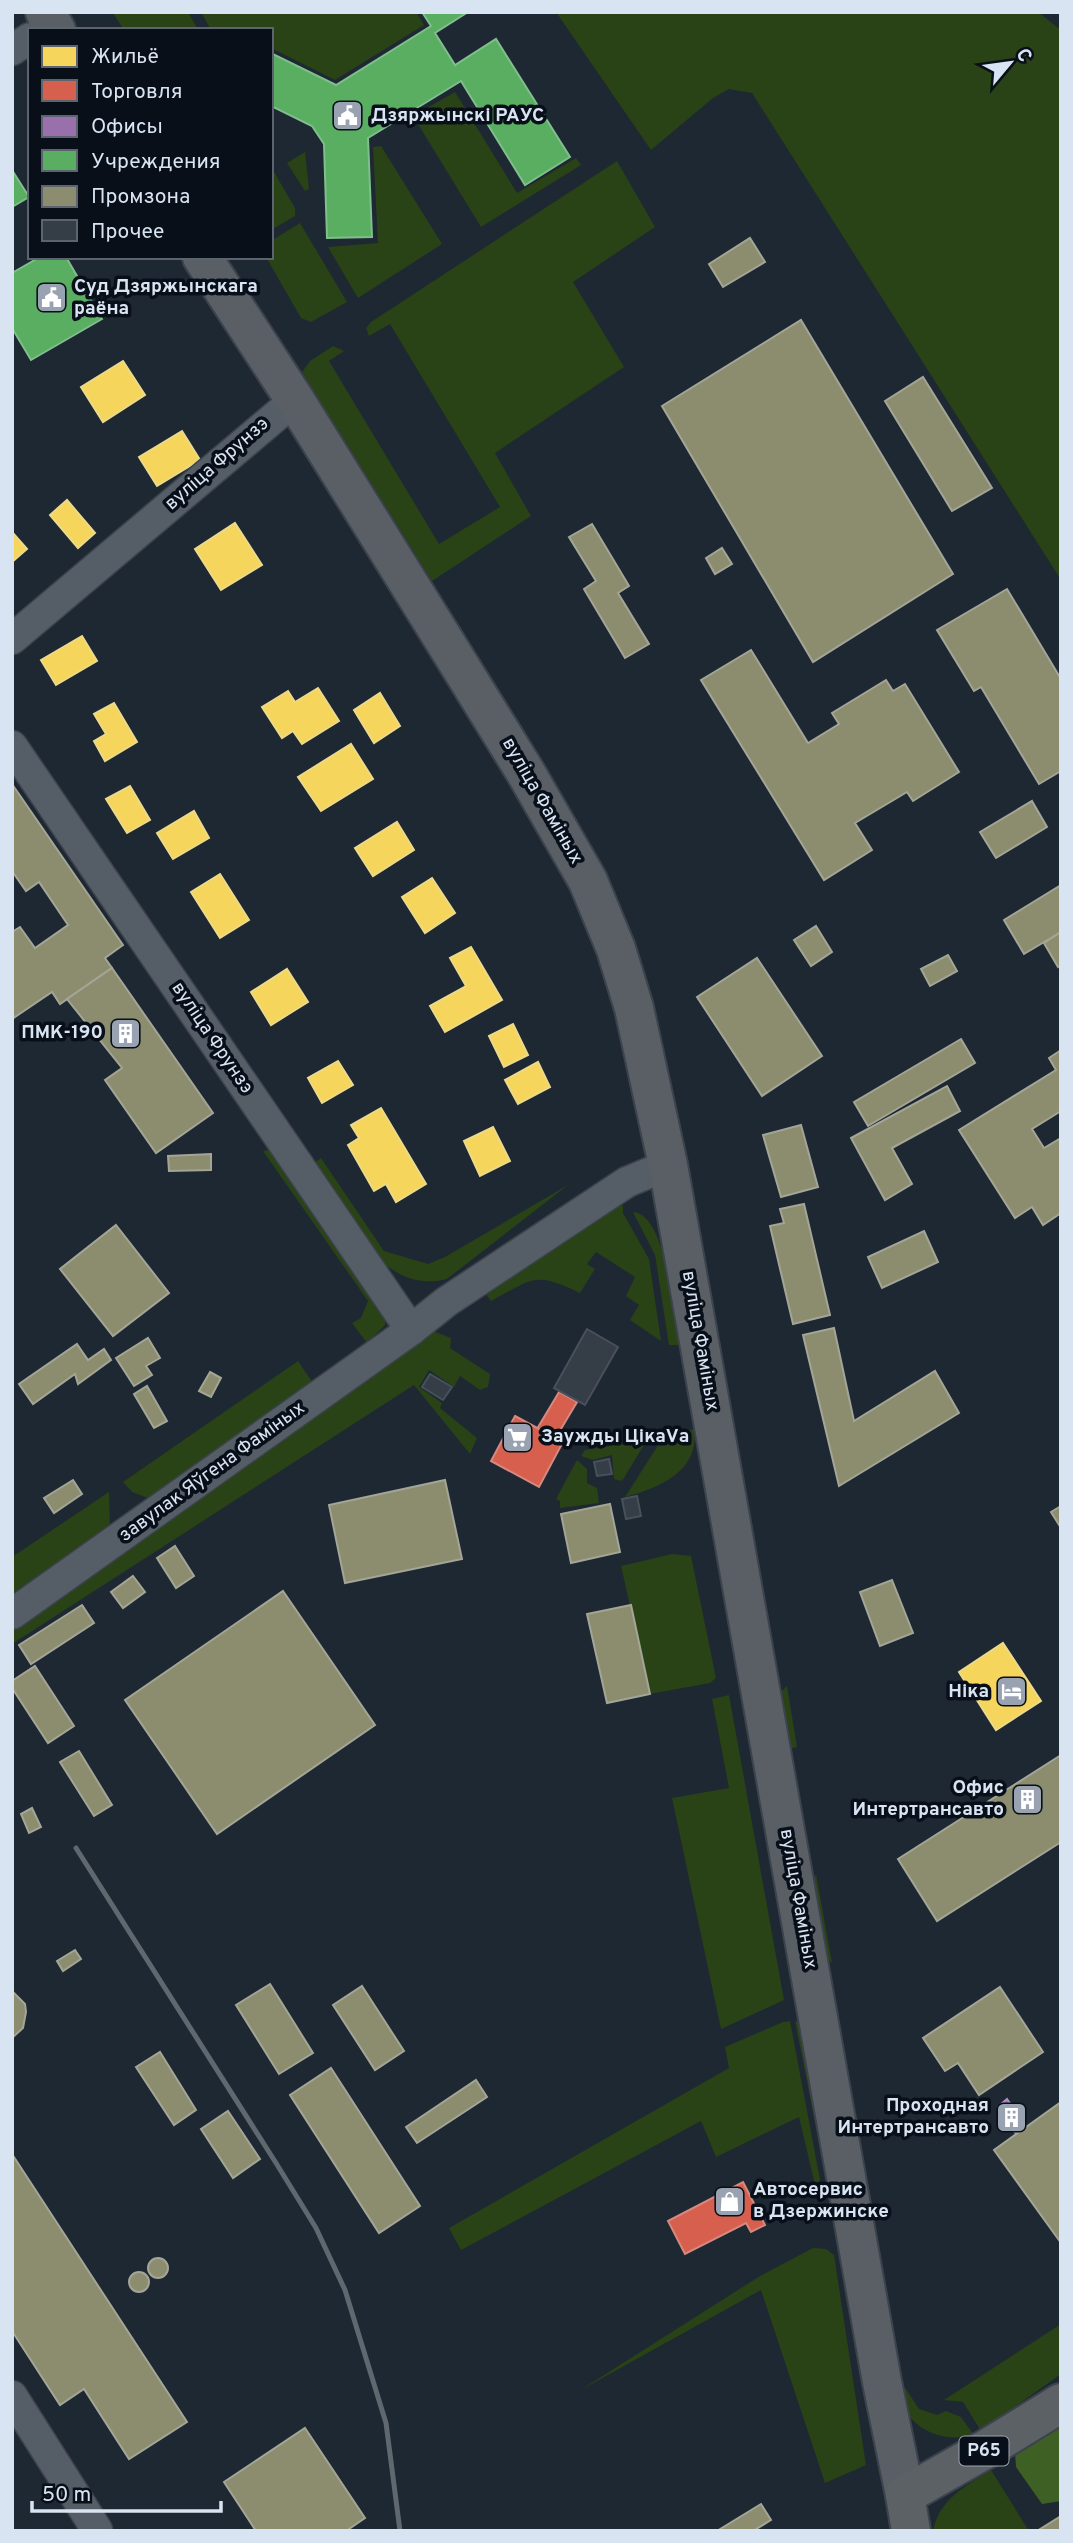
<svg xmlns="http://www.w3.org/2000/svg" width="1073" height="2543" font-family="Overpass,sans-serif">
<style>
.green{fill:#294216}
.forest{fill:#3f6025}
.homes{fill:#f6d55c;stroke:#edda89;stroke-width:2}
.shops{fill:#d6604d;stroke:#d7887f;stroke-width:2}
.offices{fill:#9970ab;stroke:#ac93c1;stroke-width:2}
.public{fill:#5aae61;stroke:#80be8d;stroke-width:2}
.industry{fill:#8c8c6e;stroke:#a3a696;stroke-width:2}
.building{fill:#353d46;stroke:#47505b;stroke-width:2}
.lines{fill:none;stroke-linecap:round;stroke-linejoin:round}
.street-casing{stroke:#3c434d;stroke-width:33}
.secondary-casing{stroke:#3c434d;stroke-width:42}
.primary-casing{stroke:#3c434d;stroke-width:42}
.street{stroke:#555e67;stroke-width:30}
.secondary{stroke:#595f65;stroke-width:38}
.primary{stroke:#5c6165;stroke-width:38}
.rail{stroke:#5f676f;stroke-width:5}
.labels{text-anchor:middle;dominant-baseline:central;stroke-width:7;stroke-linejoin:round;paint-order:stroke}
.shield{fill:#080f19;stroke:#9aa4b2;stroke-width:2}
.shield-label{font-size:18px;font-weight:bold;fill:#d9e4f3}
.poi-label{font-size:19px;font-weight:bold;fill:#d9e4f3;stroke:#080f19;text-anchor:start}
.street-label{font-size:19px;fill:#d9e4f3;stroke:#080f19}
</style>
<rect width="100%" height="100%" fill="#1e2833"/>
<!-- green -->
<g class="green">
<polygon points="188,12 198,30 124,30 113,13"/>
<polygon points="201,12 416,12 424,25 335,80 271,48 271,30 211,30"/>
<polygon points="556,12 1038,12 1061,30 1061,580 752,93 729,89 713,98 651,150"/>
<polygon points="455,92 517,193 576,158 581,165 481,227 413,116"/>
<polygon points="381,146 442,244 358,298 328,247 378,243 373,147"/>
<polygon points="305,152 309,189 305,191 287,163"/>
<polygon points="617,161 655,227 573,282 624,367 495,453 531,516 432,581 302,372 310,361 333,346 344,351 329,361 439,544 500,507 390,324 369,336 366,328 371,322"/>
<polygon points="271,172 274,172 295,208 295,216 271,230"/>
<polygon points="300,223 347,302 311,322 301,318 266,257 271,257 271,241"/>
<polygon points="276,1148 386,1314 385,1325 367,1343 352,1323 361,1318 368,1301 263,1151"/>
<path d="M 321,1158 L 384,1251 L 428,1264 L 445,1257 L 568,1185 L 447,1279 C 421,1286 397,1277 378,1258 L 313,1164 Z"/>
<path d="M 611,1205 L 623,1206 L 623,1213 L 649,1259 L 661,1341 L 630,1320 L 639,1305 L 626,1296 L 635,1277 L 596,1252 L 587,1264 L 595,1269 L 580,1293 C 534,1271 534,1278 491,1301 L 483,1290 Z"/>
<path d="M 633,1212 C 667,1214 674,1317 679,1345 L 669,1345 L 655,1255 Z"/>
<polygon points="433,1331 451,1338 450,1348 490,1374 488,1387 480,1390 460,1376 454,1387 429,1370 419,1387 442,1403 440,1408 477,1438 470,1454 414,1385 12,1644 12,1626"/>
<polygon points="298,1361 313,1383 148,1498 132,1492 123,1482"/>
<path d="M 694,1429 C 700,1471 659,1488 625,1497 L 664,1436 Z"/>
<polygon points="647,1440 622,1481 614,1479 612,1455 593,1460 581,1456 585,1450"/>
<polygon points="577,1460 587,1469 587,1483 597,1488 599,1503 560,1508 560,1501 556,1499"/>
<polygon points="109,1492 110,1529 12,1600 12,1557"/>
<polygon points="672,1554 691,1556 716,1678 710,1683 650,1694 621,1566"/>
<polygon points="787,1686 797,1747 789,1749 779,1698 781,1692"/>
<polygon points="729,1695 784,2000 721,2029 672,1798 729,1788 712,1699"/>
<polygon points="816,1874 832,1963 826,1958 811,1884"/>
<polygon points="790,2021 824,2201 819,2202 799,2117 716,2157 701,2121 461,2250 449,2228 729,2068 725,2047 783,2022"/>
<polygon points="795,2021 802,2023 835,2190 830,2197"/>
<polygon points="813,2248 826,2249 834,2255 866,2465 825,2483 761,2290 579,2391 760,2276"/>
<polygon points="1061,2324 1061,2374 981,2431 963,2402 944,2400"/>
<path d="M 896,2389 L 906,2389 L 919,2409 L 937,2415 L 946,2411 L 961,2417 L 973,2434 C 950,2443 923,2434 908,2415 C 902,2408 900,2397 896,2389 Z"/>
<path d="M 991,2470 L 1029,2531 L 933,2531 C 939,2499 966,2486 991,2470 Z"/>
</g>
<!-- forest -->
<polygon class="forest" points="1061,2424 1061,2501 1042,2504 1016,2467 1015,2452"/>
<!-- homes -->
<g class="homes">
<polygon points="123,361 145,395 103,422 81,387"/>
<polygon points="182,431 200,460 157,486 139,457"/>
<polygon points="67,500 95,533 78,548 50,515"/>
<polygon points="235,523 262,565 221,590 195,549"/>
<polygon points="12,532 27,549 12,562"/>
<polygon points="82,636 97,661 56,685 41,660"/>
<polygon points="318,688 339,721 302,744 293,731 282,738 262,707 288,691 295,702"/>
<polygon points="380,693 400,726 374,743 354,710"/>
<polygon points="114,703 137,742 105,761 94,741 106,734 94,714"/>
<polygon points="351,744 373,779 321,811 298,777"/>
<polygon points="130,786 150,820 127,833 106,799"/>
<polygon points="194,811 209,838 173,859 157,833"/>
<polygon points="397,822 414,850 373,876 355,848"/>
<polygon points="220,874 249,920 220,938 191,892"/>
<polygon points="432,878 455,913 425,933 402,897"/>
<polygon points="471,947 502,1000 445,1032 430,1006 466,986 450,958"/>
<polygon points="287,969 308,1002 271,1025 251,992"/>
<polygon points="513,1024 528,1055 504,1067 489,1036"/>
<polygon points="338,1061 353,1085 322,1103 308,1078"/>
<polygon points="538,1062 550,1087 518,1104 505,1080"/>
<polygon points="381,1108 426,1184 396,1202 386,1184 374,1191 348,1145 359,1138 351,1125"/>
<polygon points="493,1127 510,1161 480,1176 464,1141"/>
<polygon points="1003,1643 1041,1701 996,1730 959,1672"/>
</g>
<!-- shops -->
<g class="shops">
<polygon points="559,1392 577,1402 555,1439 537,1429"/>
<polygon points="515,1416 563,1442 539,1487 491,1461"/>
<polygon points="743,2182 765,2225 751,2232 746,2223 685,2254 668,2221"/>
</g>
<!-- offices -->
<polygon class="offices" points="1007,2099 1026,2126 1016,2134 998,2107"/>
<!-- public -->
<g class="public">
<polygon points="422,12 468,12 435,33 455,65 496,39 570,157 525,185 461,81 368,138 372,237 327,238 324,144 312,126 271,106 271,53 336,85 431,26"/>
<polygon points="12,170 29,197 12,207"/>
<polygon points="40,257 66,257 102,319 31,360 12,328 12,273"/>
</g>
<!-- industry -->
<g class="industry">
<polygon points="750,238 765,262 723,287 709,264"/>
<polygon points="801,320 953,574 813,662 662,406"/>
<polygon points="923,377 992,488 952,511 885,401"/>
<polygon points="592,524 629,586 618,593 649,644 625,658 584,589 596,581 569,537"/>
<polygon points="722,548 732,564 715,574 706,558"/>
<polygon points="1007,589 1061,679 1061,771 1039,784 981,687 974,691 937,630"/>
<polygon points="751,650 808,743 839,724 832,713 886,680 893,691 905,684 959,772 913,801 907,792 855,823 872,850 824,880 701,680"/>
<polygon points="12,784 123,945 105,958 112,968 60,1004 52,992 12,1019 12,932 20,927 35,948 68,925 39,882 26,891 12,871"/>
<polygon points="1032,801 1047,827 996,858 980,832"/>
<polygon points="1061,885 1061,932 1024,954 1004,920"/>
<polygon points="816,926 832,952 811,966 794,940"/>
<polygon points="1061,932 1061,965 1058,967 1044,943"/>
<polygon points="948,955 957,971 930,986 921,969"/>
<polygon points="757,958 822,1056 762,1096 697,997"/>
<polygon points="112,968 213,1113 156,1153 105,1080 122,1068 67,999"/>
<polygon points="961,1039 975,1063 868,1126 854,1102"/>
<polygon points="1061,1050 1061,1111 1032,1129 1044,1148 1061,1138 1061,1213 1043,1225 1032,1207 1015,1218 959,1130 1056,1070 1049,1058"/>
<polygon points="947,1086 960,1111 892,1148 912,1184 885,1200 851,1138"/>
<polygon points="801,1125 818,1187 781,1197 763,1135"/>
<polygon points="211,1154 211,1170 169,1171 168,1156"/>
<polygon points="804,1204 830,1315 793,1324 770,1226 784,1223 780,1209"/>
<polygon points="116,1225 169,1293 113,1336 60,1269"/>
<polygon points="924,1231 938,1262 882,1288 868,1257"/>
<polygon points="834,1328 854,1421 935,1371 959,1413 839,1486 803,1335"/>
<polygon points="148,1338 160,1358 146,1366 152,1375 134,1386 116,1358"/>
<polygon points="77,1344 88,1360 104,1349 111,1360 78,1384 75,1374 33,1404 19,1384"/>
<polygon points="210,1372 221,1378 211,1397 199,1391"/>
<polygon points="147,1386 167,1421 154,1428 134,1394"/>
<polygon points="73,1480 82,1494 54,1513 44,1498"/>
<polygon points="445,1480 462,1559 345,1583 329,1505"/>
<polygon points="610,1504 620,1552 571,1563 561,1514"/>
<polygon points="1061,1506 1061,1528 1051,1512"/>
<polygon points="175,1546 194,1576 176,1588 157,1558"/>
<polygon points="133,1576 145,1592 123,1608 111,1592"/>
<polygon points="892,1580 913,1633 880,1646 860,1592"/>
<polygon points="283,1591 375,1725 217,1834 125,1700"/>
<polygon points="82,1605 94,1623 31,1664 19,1645"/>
<polygon points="631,1605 650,1694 607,1703 587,1614"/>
<polygon points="35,1666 74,1726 48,1743 12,1688 12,1681"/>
<polygon points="79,1751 112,1805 94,1816 60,1762"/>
<polygon points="1061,1755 1061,1842 937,1921 898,1859"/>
<polygon points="32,1808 41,1827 29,1833 21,1814"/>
<polygon points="75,1950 81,1959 63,1971 57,1961"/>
<polygon points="270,1984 313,2053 279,2074 236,2005"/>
<polygon points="362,1986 404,2051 375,2070 333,2005"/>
<polygon points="1000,1987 1043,2052 979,2095 958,2063 945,2071 923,2038"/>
<polygon points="12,1991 25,2004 26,2012 23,2028 12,2038"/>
<polygon points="160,2052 196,2110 174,2125 136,2067"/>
<polygon points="331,2068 420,2206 379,2233 290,2095"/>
<polygon points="476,2080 487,2097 417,2143 406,2127"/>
<polygon points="1061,2102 1061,2243 994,2150"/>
<polygon points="228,2111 260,2159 233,2178 201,2129"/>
<polygon points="12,2154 187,2422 129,2459 84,2389 60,2405 12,2331"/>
<circle cx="158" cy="2268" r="10"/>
<circle cx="139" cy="2282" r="10"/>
<polygon points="305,2428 365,2518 346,2531 256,2531 224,2482"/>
<polygon points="761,2504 771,2520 753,2531 717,2531"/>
<polygon points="1061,2516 1061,2531 1037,2531"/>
</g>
<!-- building -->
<g class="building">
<polygon points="587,1329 618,1347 585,1405 554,1388"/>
<polygon points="430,1374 452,1387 443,1400 422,1387"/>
<polygon points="609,1459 612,1474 597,1476 594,1462"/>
<polygon points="637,1496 641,1516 626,1519 622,1499"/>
</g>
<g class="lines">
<defs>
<g id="street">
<polyline points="12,50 30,38"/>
<polyline points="12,639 295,400"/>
<polyline points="12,746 411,1330"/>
<polyline points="12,1614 411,1330 446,1302 627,1182 668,1165"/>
<polyline points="12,2396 97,2530"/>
</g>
<g id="secondary">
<polyline points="45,12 56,30"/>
<polyline points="202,257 295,400 455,658 526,773 588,881 616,949 634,1008 668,1165 882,2382 905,2495"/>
</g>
<polyline id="primary" points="911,2531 905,2495 988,2448 1061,2403"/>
</defs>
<!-- street casing -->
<use href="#street" class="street-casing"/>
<!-- secondary casing -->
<use href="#secondary" class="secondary-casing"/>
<!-- primary casing -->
<use href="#primary" class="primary-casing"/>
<!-- street -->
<use href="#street" class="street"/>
<!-- secondary -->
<use href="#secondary" class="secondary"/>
<!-- primary -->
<use href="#primary" class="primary"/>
<!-- rail -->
<polyline class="rail" points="76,1848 276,2163 316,2228 345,2290 386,2423 400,2531"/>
</g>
<!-- icons -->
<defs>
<symbol id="civic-square" viewBox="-11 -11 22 22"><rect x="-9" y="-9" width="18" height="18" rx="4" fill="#98a2b0" stroke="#080f19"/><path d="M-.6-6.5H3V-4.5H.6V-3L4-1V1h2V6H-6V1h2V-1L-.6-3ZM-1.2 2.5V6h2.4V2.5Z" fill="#fff"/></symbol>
<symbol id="building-square" viewBox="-11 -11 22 22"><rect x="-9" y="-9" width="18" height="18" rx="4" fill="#98a2b0" stroke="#080f19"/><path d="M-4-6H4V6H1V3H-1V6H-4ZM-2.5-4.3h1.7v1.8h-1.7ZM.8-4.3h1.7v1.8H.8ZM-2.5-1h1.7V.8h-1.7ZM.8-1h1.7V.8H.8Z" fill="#fff"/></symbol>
<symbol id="supermarket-square" viewBox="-11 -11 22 22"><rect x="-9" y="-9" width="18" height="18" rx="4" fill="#98a2b0" stroke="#080f19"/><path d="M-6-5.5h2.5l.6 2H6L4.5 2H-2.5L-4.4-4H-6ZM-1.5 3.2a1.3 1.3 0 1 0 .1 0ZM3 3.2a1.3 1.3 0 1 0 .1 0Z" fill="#fff"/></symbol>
<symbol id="hotel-square" viewBox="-11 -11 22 22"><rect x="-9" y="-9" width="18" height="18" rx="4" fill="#98a2b0" stroke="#080f19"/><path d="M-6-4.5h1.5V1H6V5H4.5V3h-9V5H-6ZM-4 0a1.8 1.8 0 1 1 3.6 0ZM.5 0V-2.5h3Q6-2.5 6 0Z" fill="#fff"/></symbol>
<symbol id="shop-square" viewBox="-11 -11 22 22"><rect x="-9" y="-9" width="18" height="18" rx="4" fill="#98a2b0" stroke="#080f19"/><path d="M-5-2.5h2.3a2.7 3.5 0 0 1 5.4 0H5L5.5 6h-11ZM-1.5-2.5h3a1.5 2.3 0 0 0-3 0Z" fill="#fff"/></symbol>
</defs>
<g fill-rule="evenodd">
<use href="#civic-square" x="330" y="98" width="35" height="35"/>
<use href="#civic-square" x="34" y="280" width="35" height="35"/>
<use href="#building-square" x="108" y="1016" width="35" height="35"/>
<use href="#supermarket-square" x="500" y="1420" width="35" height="35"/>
<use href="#hotel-square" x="994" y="1674" width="35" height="35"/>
<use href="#building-square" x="1010" y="1782" width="35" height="35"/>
<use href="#building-square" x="994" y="2100" width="35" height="35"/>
<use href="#shop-square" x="712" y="2184" width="35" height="35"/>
</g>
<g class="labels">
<!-- shield labels -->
<rect class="shield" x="959.5" y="2436.5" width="49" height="29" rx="5"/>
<g class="shield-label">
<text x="984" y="2451">Р65</text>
</g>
<!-- poi labels -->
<g class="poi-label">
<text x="371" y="116">Дзяржынскі РАУС</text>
<text x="74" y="287">Суд Дзяржынскага<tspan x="74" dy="22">раёна</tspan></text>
<text x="103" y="1033" text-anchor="end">ПМК-190</text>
<text x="541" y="1437">Заужды ЦікаVа</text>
<text x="989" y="1692" text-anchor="end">Ніка</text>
<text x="1004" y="1788" text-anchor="end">Офис<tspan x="1004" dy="22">Интертрансавто</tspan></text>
<text x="989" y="2106" text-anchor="end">Проходная<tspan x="989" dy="22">Интертрансавто</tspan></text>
<text x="753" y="2190">Автосервис<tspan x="753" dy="22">в Дзержинске</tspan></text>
</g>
<!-- street labels -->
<g class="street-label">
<text transform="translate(217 464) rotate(-41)">вуліца Фрунзэ</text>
<text transform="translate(542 801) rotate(60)">вуліца Фаміных</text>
<text transform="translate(212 1038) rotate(56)">вуліца Фрунзэ</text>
<text transform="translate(700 1341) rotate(80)">вуліца Фаміных</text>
<text transform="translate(212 1472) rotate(-36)">завулак Яўгена Фаміных</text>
<text transform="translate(798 1899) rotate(80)">вуліца Фаміных</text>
</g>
</g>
<!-- border -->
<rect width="1073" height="2543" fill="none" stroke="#d9e4f3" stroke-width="28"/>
<!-- legend -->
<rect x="28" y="28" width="245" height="231" fill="#080f19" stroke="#5c6470" stroke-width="2"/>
<rect x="42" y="46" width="35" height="21" fill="#f6d55c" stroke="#5c6470" stroke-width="2"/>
<text x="91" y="63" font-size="21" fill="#d9e4f3">Жильё</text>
<rect x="42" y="80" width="35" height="21" fill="#d6604d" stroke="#5c6470" stroke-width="2"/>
<text x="91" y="98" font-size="21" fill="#d9e4f3">Торговля</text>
<rect x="42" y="116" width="35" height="21" fill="#9970ab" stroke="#5c6470" stroke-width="2"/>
<text x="91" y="133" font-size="21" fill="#d9e4f3">Офисы</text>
<rect x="42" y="150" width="35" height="21" fill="#5aae61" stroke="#5c6470" stroke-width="2"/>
<text x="91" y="168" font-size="21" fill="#d9e4f3">Учреждения</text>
<rect x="42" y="186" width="35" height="21" fill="#8c8c6e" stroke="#5c6470" stroke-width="2"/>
<text x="91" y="203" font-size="21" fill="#d9e4f3">Промзона</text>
<rect x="42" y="220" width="35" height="21" fill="#353d46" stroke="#5c6470" stroke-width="2"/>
<text x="91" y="238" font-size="21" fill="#d9e4f3">Прочее</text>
<!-- north arrow -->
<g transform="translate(1010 63) rotate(61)" stroke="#080f19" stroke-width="5" paint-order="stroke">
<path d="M0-5L12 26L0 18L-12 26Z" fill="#d9e4f3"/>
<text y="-10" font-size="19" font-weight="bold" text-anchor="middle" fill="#d9e4f3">С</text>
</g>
<!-- scale -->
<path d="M32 2501v10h189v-10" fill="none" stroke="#d9e4f3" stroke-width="3.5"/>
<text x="42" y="2501" font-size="21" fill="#d9e4f3" stroke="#080f19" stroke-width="5" paint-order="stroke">50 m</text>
</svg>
